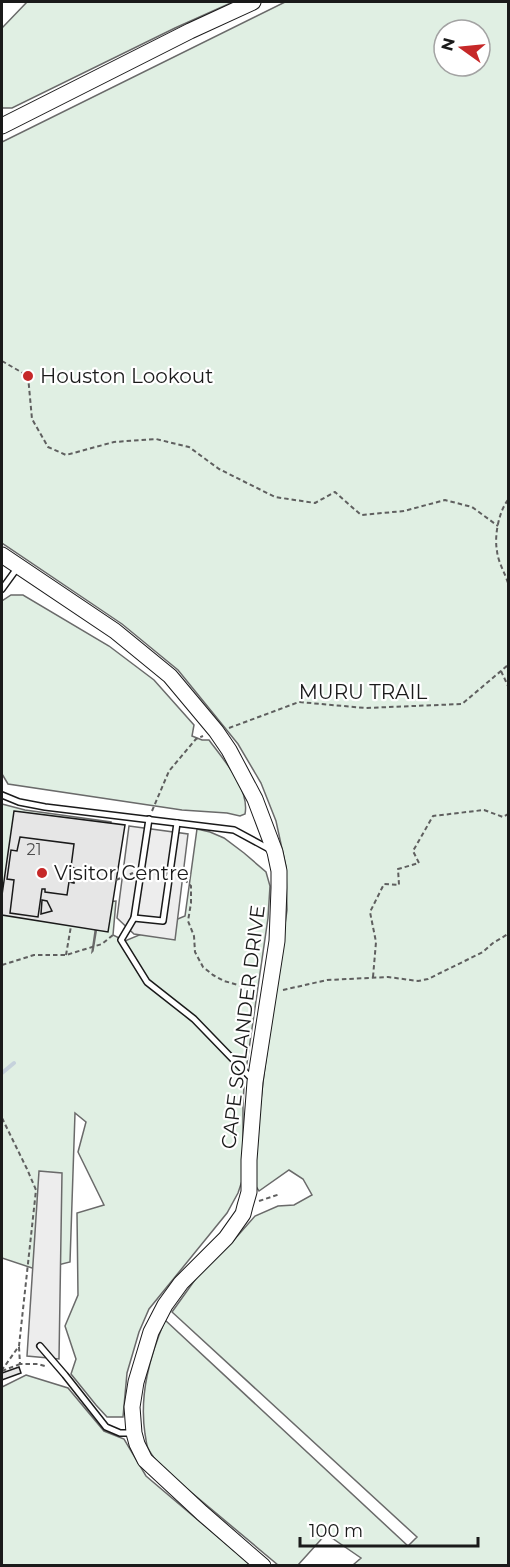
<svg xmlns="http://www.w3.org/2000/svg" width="510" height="1567" font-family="Montserrat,sans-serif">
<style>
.green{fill:#e0efe3;stroke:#6a6a6a;stroke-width:1.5;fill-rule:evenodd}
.parking{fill:#ededed;stroke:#6a6a6a;stroke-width:1.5}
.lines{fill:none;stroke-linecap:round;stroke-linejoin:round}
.stream{stroke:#c6d2dc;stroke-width:4}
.building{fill:#e6e6e6;stroke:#1a1a1a;stroke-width:1.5}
.lane-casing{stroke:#1a1a1a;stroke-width:8}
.secondary-casing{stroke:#1a1a1a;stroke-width:17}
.path{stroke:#5f5f5f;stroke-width:2;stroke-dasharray:4.5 3;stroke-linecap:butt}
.lane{stroke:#fff;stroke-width:5}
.secondary{stroke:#fff;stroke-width:15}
.poi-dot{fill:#c62828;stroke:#fff;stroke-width:2}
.labels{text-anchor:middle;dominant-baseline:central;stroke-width:4.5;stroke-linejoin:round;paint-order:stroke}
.number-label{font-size:16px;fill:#4d4d4d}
.poi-label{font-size:20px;fill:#1a1a1a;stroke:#fff;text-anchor:start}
.street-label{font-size:20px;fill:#1a1a1a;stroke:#fff}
</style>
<rect width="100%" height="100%" fill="#fff"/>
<!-- green -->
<g class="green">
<polygon points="27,2 233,2 175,28 12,108 3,108 2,107 2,28"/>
<path d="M 285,2 L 508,2 L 508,1564 L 507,1565 L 353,1565 L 361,1558 L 326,1534 L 298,1565 L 278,1565 L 161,1467 C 157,1461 151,1455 148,1448 C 146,1444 146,1438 145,1434 C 139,1394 150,1356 165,1320 L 408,1546 L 417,1537 L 172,1312 L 197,1277 L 233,1241 L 255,1216 L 278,1206 L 294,1205 L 312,1195 L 303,1179 L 289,1170 L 259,1191 L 255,1185 L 257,1134 L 264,1074 L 287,910 L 286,867 L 276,821 L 261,783 L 238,744 L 178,670 L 122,624 L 2,543 L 2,142 ZM 444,30 L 480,30 L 480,66 L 444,66 Z"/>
<path d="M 11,595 L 23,595 L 109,646 L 154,680 L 194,725 L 192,736 L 202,740 L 209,740 C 223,759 250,789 245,814 L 240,816 L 227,813 L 182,810 L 8,784 L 2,774 L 2,601 Z"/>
<polygon points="2,804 25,810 111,822 92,952 93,951 101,902 116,901 113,935 125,941 185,916 197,829 210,832 224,838 244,853 266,872 270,886 268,918 247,1063 242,1077 244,1086 243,1105 243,1178 238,1193 227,1213 149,1309 139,1332 127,1373 123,1417 107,1417 96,1405 71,1374 76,1359 65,1326 78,1295 77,1213 104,1205 78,1152 86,1122 75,1113 70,1262 38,1270 2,1258"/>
<polygon points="26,1375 68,1388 104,1431 124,1439 146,1476 251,1565 2,1566 2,1387"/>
</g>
<!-- parking -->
<g class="parking">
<polygon points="129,826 188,834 175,940 134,934 117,918"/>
<polygon points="39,1171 62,1173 59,1359 27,1356"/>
</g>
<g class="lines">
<!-- stream -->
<polyline class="stream" points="2,1073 14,1063"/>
</g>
<!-- building -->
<g class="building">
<polygon points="14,811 125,825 108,932 2,915 2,895"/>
<polygon points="20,837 74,844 71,867 76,868 74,883 69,882 67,895 45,892 45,889 42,889 38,917 10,913 14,880 7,879 11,850 17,851"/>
<polygon points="42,900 47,901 52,911 41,914"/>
<polygon points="19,1367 21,1373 2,1380 2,1373"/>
</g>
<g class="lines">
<defs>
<g id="lane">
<polyline points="2,589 18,567"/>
<polyline points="2,795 19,802 45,807 234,830 271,850"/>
<polyline points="149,819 134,918 121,940 147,982 194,1019 253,1080"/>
<polyline points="134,918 163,921 177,823"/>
<polyline points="40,1346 65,1375 106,1427 120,1433 134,1433"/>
</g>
<g id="secondary">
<polyline points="2,126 190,31 253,2"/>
<polyline points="2,555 115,631 170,676 216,731 229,750 255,799 275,852 279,871 279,888 277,941 255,1082 249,1160 249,1192 245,1206 243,1214 226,1238 181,1283 165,1305 151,1332 136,1382 132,1407 134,1433 137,1444 145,1460 202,1513 263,1566"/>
</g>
</defs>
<!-- lane casing -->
<use href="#lane" class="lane-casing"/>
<!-- secondary casing -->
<use href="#secondary" class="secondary-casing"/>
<!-- path -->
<g class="path">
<polyline points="2,361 28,376 32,419 48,447 66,455 114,442 156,439 189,447 219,469 275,497 315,503 335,492 361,515 404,511 445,500 472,507 498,526"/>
<path d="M 508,500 C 499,511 494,536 497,551 C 498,562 505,573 508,583"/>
<polyline points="501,671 508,686"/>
<polyline points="229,728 299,702 365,708 462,704 508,665"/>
<polyline points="152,811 169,771 196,739 203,736"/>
<polyline points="148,873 163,875"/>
<polyline points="177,878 184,879 191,886 191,903 188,921 194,936 195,952 203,967 213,975 224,981 242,986 255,997"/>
<polyline points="116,880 133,873"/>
<polyline points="66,955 71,926"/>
<polyline points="2,965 34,955 66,955 102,944 113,935"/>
<polyline points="373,977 376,942 370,912 384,884 399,885 398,869 419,863 413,851 433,816 484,810 503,817 508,814"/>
<polyline points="283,990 327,980 388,977 418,981 428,979 483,952 493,943 508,934"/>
<polyline points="2,1118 27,1169 36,1190 19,1346 2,1370"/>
<polyline points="259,1201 280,1194"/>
<polyline points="19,1347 20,1364 38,1364 45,1366"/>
<polyline points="2,1371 20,1364"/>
</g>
<!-- lane -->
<use href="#lane" class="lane"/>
<!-- secondary -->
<use href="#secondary" class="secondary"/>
</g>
<!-- markers -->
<g class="poi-dot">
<circle cx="28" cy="376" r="6"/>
<circle cx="42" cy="873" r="6"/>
</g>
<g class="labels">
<!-- number labels -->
<g class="number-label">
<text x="34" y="849">21</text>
</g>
<!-- poi labels -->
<g class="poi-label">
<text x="40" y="376">Houston Lookout</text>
<text x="54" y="873">Visitor Centre</text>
</g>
<!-- street labels -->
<g class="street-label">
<text x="363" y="692">MURU TRAIL</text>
<text transform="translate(243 1027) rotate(-83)">CAPE SOLANDER DRIVE</text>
</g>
</g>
<!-- border -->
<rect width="510" height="1567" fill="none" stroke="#1a1a1a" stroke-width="6"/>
<!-- north arrow -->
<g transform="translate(462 48) rotate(285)"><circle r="28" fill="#ffffff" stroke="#a3a3a3" stroke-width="1.5"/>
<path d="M0-4.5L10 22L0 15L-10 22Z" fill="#c62828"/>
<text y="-9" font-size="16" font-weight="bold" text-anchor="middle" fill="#1a1a1a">N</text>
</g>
<!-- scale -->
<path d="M300 1537v9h178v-9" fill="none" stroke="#1a1a1a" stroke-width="3"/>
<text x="309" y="1537" font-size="18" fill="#1a1a1a" stroke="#ffffff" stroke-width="4.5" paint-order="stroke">100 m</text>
</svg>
